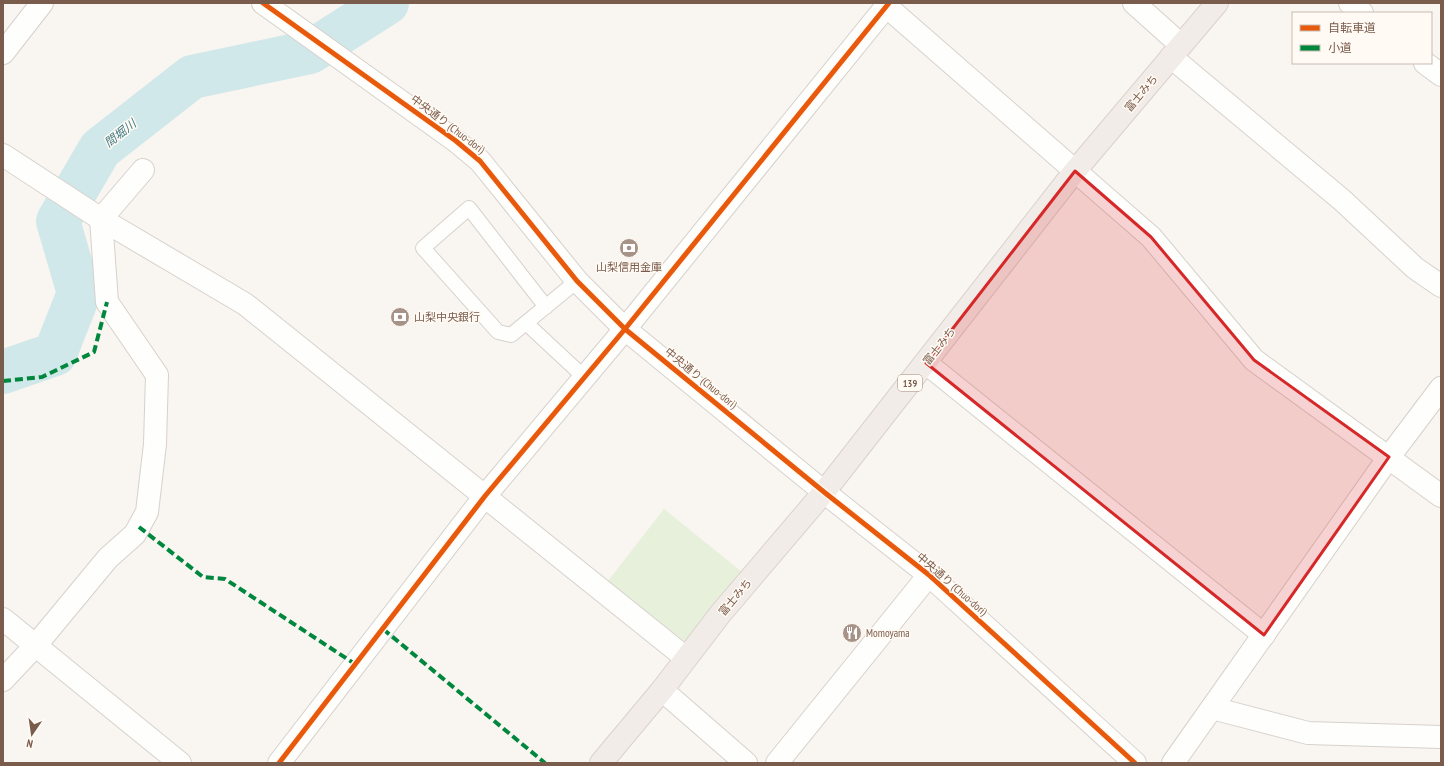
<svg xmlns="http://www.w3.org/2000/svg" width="1444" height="766" font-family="'PT Sans Narrow','Noto Sans JP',sans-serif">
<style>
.green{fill:#e7f0db}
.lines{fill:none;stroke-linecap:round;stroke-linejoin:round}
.river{stroke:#d0e8ea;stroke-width:44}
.service-casing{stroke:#d7d1cb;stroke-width:16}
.minor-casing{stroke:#d7d1cb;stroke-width:24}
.tertiary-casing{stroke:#d7d1cb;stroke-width:24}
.trunk-casing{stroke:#dad1cc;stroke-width:24}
.service{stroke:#fefefd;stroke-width:14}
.minor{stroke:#fefefd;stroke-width:22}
.tertiary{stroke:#fefefd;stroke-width:22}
.trunk{stroke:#f2ece8;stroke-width:22}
.quiet{stroke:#00873e;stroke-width:4;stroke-dasharray:8 4;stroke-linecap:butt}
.cycleway-casing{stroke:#fffaf3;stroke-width:8}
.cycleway{stroke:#e8590c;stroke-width:5}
.marked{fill:#d62828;fill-opacity:0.2;stroke:#d62828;stroke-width:3;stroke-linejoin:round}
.labels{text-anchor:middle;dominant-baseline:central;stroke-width:3;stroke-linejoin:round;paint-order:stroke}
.shield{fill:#fffaf3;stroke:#a28b7f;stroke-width:1}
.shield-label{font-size:10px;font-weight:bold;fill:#7a5c4d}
.street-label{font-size:11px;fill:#7a5c4d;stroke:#fffaf3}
.poi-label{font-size:11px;fill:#7a5c4d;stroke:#fffaf3;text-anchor:start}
.water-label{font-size:12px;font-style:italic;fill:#437c86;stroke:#fffaf3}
</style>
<rect width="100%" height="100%" fill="#f9f5f0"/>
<!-- green -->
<polygon class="green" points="664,509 747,576 687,643 608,581"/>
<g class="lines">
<!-- river -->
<polyline class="river" points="3,372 55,354 79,293 58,221 100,149 192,77 310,52 387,3"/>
<defs>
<g id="service">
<polyline points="546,307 469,208 423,248 498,332 511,335 577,281"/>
<polyline points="526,323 584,377"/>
</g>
<g id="minor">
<polyline points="1134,3 1181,45"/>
<polyline points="1350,3 1362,13"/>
<polyline points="886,6 1151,237 1254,360 1441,496"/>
<polyline points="3,53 42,3"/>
<polyline points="1171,57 1342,200 1415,268 1441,286"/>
<polyline points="1425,63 1441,75"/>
<polyline points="3,155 101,219 245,304 686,658"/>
<polyline points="926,363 1264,635"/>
<polyline points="824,492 929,575 1135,763"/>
<polyline points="3,619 180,763"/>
<polyline points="3,680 36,645 108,558 135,534 147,512 155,444 157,375 107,302 101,219 143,170"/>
<polyline points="662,690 746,763"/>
<polyline points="1212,708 1308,733 1441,737"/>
<polyline points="279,763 485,496 625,329 889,3"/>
<polyline points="777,763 929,575"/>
<polyline points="1173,763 1389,457 1441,388"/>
</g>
<polyline id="tertiary" points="263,3 456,141 480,161 577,281 625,329 824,492"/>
<polyline id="trunk" points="601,763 662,690 721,613 824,492 1075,171 1217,3"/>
</defs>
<!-- service casing -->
<use href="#service" class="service-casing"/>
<!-- minor casing -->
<use href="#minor" class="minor-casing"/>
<!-- tertiary casing -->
<use href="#tertiary" class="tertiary-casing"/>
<!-- trunk casing -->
<use href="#trunk" class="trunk-casing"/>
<!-- service -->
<use href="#service" class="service"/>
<!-- minor -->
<use href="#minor" class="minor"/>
<!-- tertiary -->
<use href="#tertiary" class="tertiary"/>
<!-- trunk -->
<use href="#trunk" class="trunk"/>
<!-- quiet -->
<g class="quiet">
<polyline points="3,381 42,377 94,352 107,302"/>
<polyline points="139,527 203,577 225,579 355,664"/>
<polyline points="383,629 545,763"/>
</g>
<defs>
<g id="cycleway">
<polyline points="263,3 456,141 480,161 577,281 625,329 824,492 929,575 1135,763"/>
<polyline points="279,763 485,496 625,329 889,3"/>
</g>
</defs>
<!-- cycleway casing -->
<use href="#cycleway" class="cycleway-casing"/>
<!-- cycleway -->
<use href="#cycleway" class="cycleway"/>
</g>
<!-- marked area -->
<path class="marked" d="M 1075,171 L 1151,237 L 1254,360 L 1389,457 L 1264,635 L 926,363 Z"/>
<!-- icons -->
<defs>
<symbol id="bank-disc" viewBox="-11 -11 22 22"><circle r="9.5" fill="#a69286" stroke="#fffaf3"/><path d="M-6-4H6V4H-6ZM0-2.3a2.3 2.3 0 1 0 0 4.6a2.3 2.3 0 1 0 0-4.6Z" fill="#fff"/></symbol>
<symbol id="restaurant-disc" viewBox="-11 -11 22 22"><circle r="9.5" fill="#a69286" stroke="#fffaf3"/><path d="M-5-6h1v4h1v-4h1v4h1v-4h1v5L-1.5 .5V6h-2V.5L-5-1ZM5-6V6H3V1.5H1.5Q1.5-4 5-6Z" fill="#fff"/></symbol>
</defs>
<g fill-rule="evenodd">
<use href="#bank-disc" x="618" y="237" width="22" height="22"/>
<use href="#bank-disc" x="389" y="306" width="22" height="22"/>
<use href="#restaurant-disc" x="841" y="622" width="22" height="22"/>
</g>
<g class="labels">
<!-- shield labels -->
<rect class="shield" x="898" y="375" width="24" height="16" rx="3"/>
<g class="shield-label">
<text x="910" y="383">139</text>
</g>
<!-- street labels -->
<g class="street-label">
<text transform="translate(1141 93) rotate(-50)">富士みち</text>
<text transform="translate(448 124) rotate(37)">中央通り (Chuo-dori)</text>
<text transform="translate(939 346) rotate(-52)">富士みち</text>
<text transform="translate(701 378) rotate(39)">中央通り (Chuo-dori)</text>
<text transform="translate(952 584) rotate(41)">中央通り (Chuo-dori)</text>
<text transform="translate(735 597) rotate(-50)">富士みち</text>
</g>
<!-- poi labels -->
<g class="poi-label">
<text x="629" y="267" text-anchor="middle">山梨信用金庫</text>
<text x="414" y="317">山梨中央銀行</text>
<text x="866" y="633">Momoyama</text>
</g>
<!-- water labels -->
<g class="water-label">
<text transform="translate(120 133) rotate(-38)">間堀川</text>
</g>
</g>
<!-- border -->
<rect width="1444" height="766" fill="none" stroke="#7a5c4d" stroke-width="8"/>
<!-- legend -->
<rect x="1292" y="12" width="140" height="52" fill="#fffaf3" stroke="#cabbb1"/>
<rect x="1300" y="25" width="20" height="6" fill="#e8590c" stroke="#cabbb1"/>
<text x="1328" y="32" font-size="12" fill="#7a5c4d">自転車道</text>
<rect x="1300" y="45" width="20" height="6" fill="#00873e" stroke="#cabbb1"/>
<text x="1328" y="52" font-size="12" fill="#7a5c4d">小道</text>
<!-- north arrow -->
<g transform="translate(32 734) rotate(193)" stroke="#fffaf3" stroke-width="3" paint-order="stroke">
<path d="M0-3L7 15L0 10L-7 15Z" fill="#7a5c4d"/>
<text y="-6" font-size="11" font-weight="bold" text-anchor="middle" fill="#7a5c4d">N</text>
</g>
</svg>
